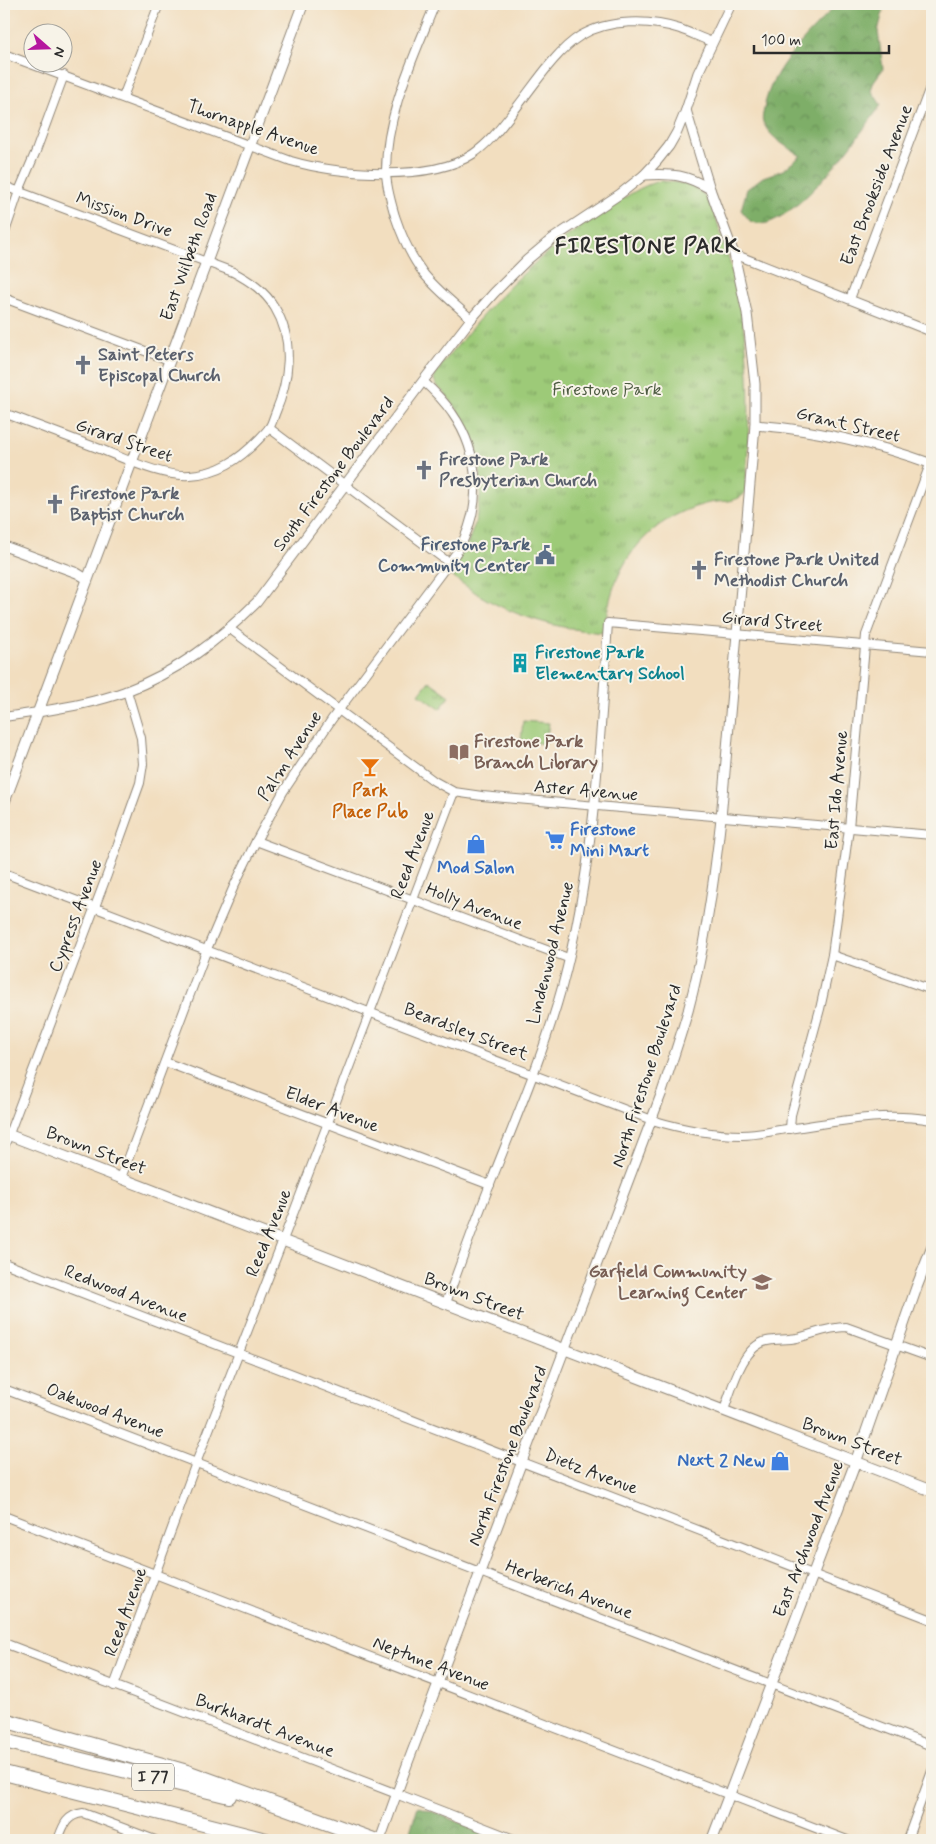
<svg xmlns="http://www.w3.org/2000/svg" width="936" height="1844" font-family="Mynerve,sans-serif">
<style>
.forest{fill:url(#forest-crowns);stroke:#546c4a}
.park{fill:url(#park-tufts);stroke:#647a52}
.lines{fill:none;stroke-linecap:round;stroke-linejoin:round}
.minor-casing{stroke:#8e8475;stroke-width:10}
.tertiary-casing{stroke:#8e8475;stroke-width:11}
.secondary-casing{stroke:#8e8475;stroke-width:12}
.motorway-casing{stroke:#8e8475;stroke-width:16}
.minor{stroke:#fff;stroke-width:8}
.tertiary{stroke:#fff;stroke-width:9}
.secondary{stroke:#fff;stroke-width:10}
.motorway{stroke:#fff;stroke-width:14}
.labels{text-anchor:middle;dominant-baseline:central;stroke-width:4;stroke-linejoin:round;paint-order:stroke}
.shield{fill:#f7f3e8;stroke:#686764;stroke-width:1}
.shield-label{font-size:16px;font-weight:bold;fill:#2b2b2b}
.street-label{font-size:18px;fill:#2b2b2b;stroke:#f7f3e8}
.worship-label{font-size:18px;font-weight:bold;fill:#5b616d;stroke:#f7f3e8;text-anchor:start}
.park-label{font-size:18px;fill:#4d5b42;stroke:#f7f3e8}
.service-label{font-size:18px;font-weight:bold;fill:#4e5e75;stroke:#f7f3e8;text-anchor:end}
.culture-label{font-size:18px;font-weight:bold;fill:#0d838f;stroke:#f7f3e8;text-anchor:start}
.education-label{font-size:18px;font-weight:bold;fill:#785e54;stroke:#f7f3e8;text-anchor:start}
.food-label{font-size:18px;font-weight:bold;fill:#c56008;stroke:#f7f3e8}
.shop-label{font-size:18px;font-weight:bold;fill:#366cbe;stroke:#f7f3e8;text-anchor:start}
.district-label{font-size:22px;font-weight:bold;letter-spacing:1px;fill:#2b2b2b;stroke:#f7f3e8}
</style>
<defs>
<pattern id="forest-crowns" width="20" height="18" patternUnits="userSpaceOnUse" patternTransform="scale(1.25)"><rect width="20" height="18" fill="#7eae68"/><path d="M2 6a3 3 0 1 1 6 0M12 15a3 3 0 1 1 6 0" fill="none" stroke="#678e56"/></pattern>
<pattern id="park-tufts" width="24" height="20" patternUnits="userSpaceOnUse" patternTransform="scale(1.25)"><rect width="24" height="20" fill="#9dca78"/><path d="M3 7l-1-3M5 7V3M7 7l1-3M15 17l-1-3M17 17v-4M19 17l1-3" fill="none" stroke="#80a463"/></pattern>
</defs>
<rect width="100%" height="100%" fill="#f7f3e8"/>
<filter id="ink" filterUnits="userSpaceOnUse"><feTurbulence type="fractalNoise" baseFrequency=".02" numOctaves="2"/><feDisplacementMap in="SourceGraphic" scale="10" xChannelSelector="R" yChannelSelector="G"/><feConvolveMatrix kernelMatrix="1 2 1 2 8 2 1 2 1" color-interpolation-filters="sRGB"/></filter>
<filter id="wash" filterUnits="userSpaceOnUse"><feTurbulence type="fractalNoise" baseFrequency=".0096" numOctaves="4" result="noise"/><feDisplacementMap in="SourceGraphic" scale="20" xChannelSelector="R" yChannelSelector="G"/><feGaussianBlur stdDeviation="1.12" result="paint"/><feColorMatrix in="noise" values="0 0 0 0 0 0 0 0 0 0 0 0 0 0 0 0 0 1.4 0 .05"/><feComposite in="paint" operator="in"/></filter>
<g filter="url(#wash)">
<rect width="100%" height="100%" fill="#f2debf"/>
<!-- forest -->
<g class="forest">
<path d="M 837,4 L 885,4 L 878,31 L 883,69 L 874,81 L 871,90 L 881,105 C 857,139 807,208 770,222 C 764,225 757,223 751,222 L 741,210 L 747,189 L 763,177 L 783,170 L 801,156 C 788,147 771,139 764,124 C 761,120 763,114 764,109 C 771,66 809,35 837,4 Z"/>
<polygon points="418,1806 504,1840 421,1840 409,1835"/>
</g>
<!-- park -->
<g class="park">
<path d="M 660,181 C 676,182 691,183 703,194 C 713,204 717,222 721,235 C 752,323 752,402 745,493 C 736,504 718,500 705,504 C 643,520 608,571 605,633 C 563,630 515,617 479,595 C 468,588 458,580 447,573 C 453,565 460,557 465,548 C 485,510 488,456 463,419 C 459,412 455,406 450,400 C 445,392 436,388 434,379 C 438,367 450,355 458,345 C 501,290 551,244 610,207 C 626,197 642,185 660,181 Z"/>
<polygon points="429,681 450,696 440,709 419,694"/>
<polygon points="523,721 549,723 546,744 521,741"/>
</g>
</g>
<g filter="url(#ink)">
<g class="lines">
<defs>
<g id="minor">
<path d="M 435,4 C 414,57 386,113 386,171 C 386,186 391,202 395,216 C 402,237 411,257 424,274 C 438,291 455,304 471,319"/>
<path d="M 4,54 L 291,161 C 338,175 431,182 473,154 C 491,142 504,123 517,107 C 535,84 556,51 580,36 C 608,19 650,19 680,29 C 691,33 701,38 712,42"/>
<polyline points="123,97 159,4"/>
<path d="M 4,186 L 233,272 C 250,281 265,291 275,308 C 295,341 289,381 275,414 C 273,419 272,424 269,428 C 266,432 262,436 259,439 C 239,460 219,473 190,475 C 162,477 126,459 100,449 C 68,437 36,425 4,413"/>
<polyline points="4,235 19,191 36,151 64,75"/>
<polyline points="734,254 932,332"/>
<polyline points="4,298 169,360"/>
<polyline points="850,299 932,82"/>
<polyline points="269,428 448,562"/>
<polyline points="230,629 434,781 454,792 482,796 932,835"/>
<polyline points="4,717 38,712"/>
<polyline points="256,841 568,958"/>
<path d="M 4,873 L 652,1120 C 682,1129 711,1135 742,1135 C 755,1135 768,1132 780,1130 C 834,1123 877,1111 932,1120"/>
<polyline points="832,955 932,990"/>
<polyline points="165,1062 490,1185"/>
<polyline points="790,1129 791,1115 820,1009 832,955 849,828 866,635 932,459"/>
<polyline points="4,1147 107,875 140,783 143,764 141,738 127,691"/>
<path d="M 121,1178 L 207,949 L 234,886 L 256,841 L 283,792 L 332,719 L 457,552 C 483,509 481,454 452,413 C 444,401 434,391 423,381"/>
<polyline points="4,1263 932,1620"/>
<path d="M 446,1303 C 461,1262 475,1222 491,1182 C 516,1118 544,1053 562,987 C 594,868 600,745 608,623 L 932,651"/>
<polyline points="4,1389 932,1746"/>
<path d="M 724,1410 C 732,1389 742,1346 767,1341 C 777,1339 787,1340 797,1338 C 814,1334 828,1327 846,1327 L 932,1358"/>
<polyline points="4,1516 847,1840"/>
<polyline points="4,1643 397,1794"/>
<polyline points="114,1686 196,1463 295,1209 454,792"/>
<path d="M 58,1840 C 63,1826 66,1815 83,1813 L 155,1840"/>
<polyline points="907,1840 932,1771"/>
</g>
<g id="tertiary">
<path d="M 644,175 C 672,173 687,175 710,189"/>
<path d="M 755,425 C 817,430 874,443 932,464"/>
<polyline points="4,546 77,573 87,579"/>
<path d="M 38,712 C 67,707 97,702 124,692 C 177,672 218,641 257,602 L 423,381 L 471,319 L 494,293 L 527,260 L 552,239 L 620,194 L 644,175 L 657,161 L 669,146 L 677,132 L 686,110 L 698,73 L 731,4"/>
<polyline points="397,1794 515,1840"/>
<path d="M 380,1840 L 407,1765 L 662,1092 C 671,1065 680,1038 688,1011 C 705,948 714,883 721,818 L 751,472 L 755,425 L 755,384 L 747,313 L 734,254 L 710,189 L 686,110"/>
</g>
<g id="secondary">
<polyline points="4,803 303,4"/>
<polyline points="4,1133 932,1491"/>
<polyline points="712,1840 856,1461 917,1286 932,1248"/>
</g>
<g id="motorway">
<polyline points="4,1720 187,1772 374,1840"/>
<polyline points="4,1741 229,1796"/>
<polyline points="4,1773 266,1840"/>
</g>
</defs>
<!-- minor casing -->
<use href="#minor" class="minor-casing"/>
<!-- tertiary casing -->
<use href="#tertiary" class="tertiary-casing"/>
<!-- secondary casing -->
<use href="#secondary" class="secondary-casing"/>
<!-- motorway casing -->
<use href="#motorway" class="motorway-casing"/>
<!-- minor -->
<use href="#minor" class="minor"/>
<!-- tertiary -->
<use href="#tertiary" class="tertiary"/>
<!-- secondary -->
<use href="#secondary" class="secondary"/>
<!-- motorway -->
<use href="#motorway" class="motorway"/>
</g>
</g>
<!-- icons -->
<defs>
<symbol id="church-bare" viewBox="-9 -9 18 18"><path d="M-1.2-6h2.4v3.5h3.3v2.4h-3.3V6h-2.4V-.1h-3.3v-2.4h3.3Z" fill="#6b7280" stroke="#f7f3e8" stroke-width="2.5" paint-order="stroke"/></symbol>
<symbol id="civic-bare" viewBox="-9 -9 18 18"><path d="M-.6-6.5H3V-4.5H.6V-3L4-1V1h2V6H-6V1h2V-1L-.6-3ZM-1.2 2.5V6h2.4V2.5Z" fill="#5c6f8a" stroke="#f7f3e8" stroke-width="2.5" paint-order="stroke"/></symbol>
<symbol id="building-bare" viewBox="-9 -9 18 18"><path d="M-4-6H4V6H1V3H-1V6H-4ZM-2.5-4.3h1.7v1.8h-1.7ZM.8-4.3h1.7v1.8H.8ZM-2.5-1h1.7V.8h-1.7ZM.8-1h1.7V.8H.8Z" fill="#0f9aa8" stroke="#f7f3e8" stroke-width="2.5" paint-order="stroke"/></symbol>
<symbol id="library-bare" viewBox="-9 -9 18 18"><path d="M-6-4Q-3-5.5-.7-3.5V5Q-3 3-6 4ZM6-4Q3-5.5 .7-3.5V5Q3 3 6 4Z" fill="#8d6e63" stroke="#f7f3e8" stroke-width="2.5" paint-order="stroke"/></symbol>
<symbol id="bar-bare" viewBox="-9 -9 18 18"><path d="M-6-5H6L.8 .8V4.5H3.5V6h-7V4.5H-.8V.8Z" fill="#e8710a" stroke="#f7f3e8" stroke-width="2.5" paint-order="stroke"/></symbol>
<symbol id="supermarket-bare" viewBox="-9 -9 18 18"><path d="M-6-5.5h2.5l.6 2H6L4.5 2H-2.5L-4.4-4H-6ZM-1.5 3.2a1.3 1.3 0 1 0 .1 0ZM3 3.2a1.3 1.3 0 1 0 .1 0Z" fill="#3f7fe0" stroke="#f7f3e8" stroke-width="2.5" paint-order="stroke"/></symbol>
<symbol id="shop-bare" viewBox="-9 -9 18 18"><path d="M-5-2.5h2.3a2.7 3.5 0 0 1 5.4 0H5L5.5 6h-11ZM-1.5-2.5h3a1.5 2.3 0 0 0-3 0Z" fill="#3f7fe0" stroke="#f7f3e8" stroke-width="2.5" paint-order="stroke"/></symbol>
<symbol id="school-bare" viewBox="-9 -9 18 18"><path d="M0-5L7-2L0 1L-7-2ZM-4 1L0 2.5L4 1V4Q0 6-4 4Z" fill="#8d6e63" stroke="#f7f3e8" stroke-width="2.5" paint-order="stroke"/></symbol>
</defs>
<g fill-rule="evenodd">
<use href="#church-bare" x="69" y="351" width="28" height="28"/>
<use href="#church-bare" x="410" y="456" width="28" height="28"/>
<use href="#church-bare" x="41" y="490" width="28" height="28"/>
<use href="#civic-bare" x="531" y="541" width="28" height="28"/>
<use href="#church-bare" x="685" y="556" width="28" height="28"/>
<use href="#building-bare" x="506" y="649" width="28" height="28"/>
<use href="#library-bare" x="445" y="738" width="28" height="28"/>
<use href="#bar-bare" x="356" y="753" width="28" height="28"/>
<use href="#supermarket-bare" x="541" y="826" width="28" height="28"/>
<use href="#shop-bare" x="462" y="830" width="28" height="28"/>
<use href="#school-bare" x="748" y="1268" width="28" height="28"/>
<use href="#shop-bare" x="766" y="1447" width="28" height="28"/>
</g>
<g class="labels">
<!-- shield labels -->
<rect class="shield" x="132" y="1763.5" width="42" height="27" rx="4"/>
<g class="shield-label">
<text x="153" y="1777">I 77</text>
</g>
<!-- street labels -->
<g class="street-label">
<text transform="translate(253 128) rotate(19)">Thornapple Avenue</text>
<text transform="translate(877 185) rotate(-69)">East Brookside Avenue</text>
<text transform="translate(124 215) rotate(20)">Mission Drive</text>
<text transform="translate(189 257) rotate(-70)">East Wilbeth Road</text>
<text transform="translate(848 425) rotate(13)">Grant Street</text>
<text transform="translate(124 441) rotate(19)">Girard Street</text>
<text transform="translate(334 474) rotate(-53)">South Firestone Boulevard</text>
<text transform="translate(772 622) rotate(5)">Girard Street</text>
<text transform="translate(290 756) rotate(-57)">Palm Avenue</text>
<text transform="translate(837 790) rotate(-85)">East Ido Avenue</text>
<text transform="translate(586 791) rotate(5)">Aster Avenue</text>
<text transform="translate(413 855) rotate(-69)">Reed Avenue</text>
<text transform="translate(474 907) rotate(21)">Holly Avenue</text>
<text transform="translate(76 916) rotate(-69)">Cypress Avenue</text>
<text transform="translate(551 953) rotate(-76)">Lindenwood Avenue</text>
<text transform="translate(466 1032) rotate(21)">Beardsley Street</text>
<text transform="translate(647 1076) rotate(-72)">North Firestone Boulevard</text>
<text transform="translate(332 1110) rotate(21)">Elder Avenue</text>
<text transform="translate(96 1151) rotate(21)">Brown Street</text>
<text transform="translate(269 1233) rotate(-68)">Reed Avenue</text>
<text transform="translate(126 1294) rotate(21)">Redwood Avenue</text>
<text transform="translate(474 1297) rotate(21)">Brown Street</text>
<text transform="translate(105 1411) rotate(21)">Oakwood Avenue</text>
<text transform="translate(852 1442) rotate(21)">Brown Street</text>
<text transform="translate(508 1456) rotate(-69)">North Firestone Boulevard</text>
<text transform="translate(591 1472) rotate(21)">Dietz Avenue</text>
<text transform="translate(809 1539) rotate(-69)">East Archwood Avenue</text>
<text transform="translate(569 1590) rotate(21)">Herberich Avenue</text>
<text transform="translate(126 1612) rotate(-70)">Reed Avenue</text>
<text transform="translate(431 1664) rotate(21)">Neptune Avenue</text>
<text transform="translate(265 1726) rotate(21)">Burkhardt Avenue</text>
</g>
<!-- worship labels -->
<g class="worship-label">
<text x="98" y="355">Saint Peters<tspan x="98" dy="21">Episcopal Church</tspan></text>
<text x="439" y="460">Firestone Park<tspan x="439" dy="21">Presbyterian Church</tspan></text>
<text x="70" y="494">Firestone Park<tspan x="70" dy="21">Baptist Church</tspan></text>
<text x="714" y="560">Firestone Park United<tspan x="714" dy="21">Methodist Church</tspan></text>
</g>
<!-- park labels -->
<g class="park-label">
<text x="607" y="390">Firestone Park</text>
</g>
<!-- service labels -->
<g class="service-label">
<text x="530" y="545">Firestone Park<tspan x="530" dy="21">Community Center</tspan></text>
</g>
<!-- culture labels -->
<g class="culture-label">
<text x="535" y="653">Firestone Park<tspan x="535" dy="21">Elementary School</tspan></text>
</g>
<!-- education labels -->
<g class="education-label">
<text x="474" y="742">Firestone Park<tspan x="474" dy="21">Branch Library</tspan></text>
<text x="747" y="1272" text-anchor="end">Garfield Community<tspan x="747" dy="21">Learning Center</tspan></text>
</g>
<!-- food labels -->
<g class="food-label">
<text x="370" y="791">Park<tspan x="370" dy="21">Place Pub</tspan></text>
</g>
<!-- shop labels -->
<g class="shop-label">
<text x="570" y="830">Firestone<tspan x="570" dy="21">Mini Mart</tspan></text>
<text x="476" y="868" text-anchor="middle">Mod Salon</text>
<text x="765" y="1461" text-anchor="end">Next 2 New</text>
</g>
<!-- district labels -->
<g class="district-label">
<text x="648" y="247">FIRESTONE PARK</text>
</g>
</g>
<!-- margin -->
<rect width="936" height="1844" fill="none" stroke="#f7f3e8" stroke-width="20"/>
<!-- north arrow -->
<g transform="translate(48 48) rotate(110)"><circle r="24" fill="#f7f3e8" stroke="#a5a39c"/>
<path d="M0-4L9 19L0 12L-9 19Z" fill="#b5179e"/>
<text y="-8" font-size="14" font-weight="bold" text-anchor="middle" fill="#2b2b2b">N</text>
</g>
<!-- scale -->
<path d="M754 45v8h135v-8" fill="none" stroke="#2b2b2b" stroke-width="2.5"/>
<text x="761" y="45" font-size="15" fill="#2b2b2b" stroke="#f7f3e8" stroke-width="4" paint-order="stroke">100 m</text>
</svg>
